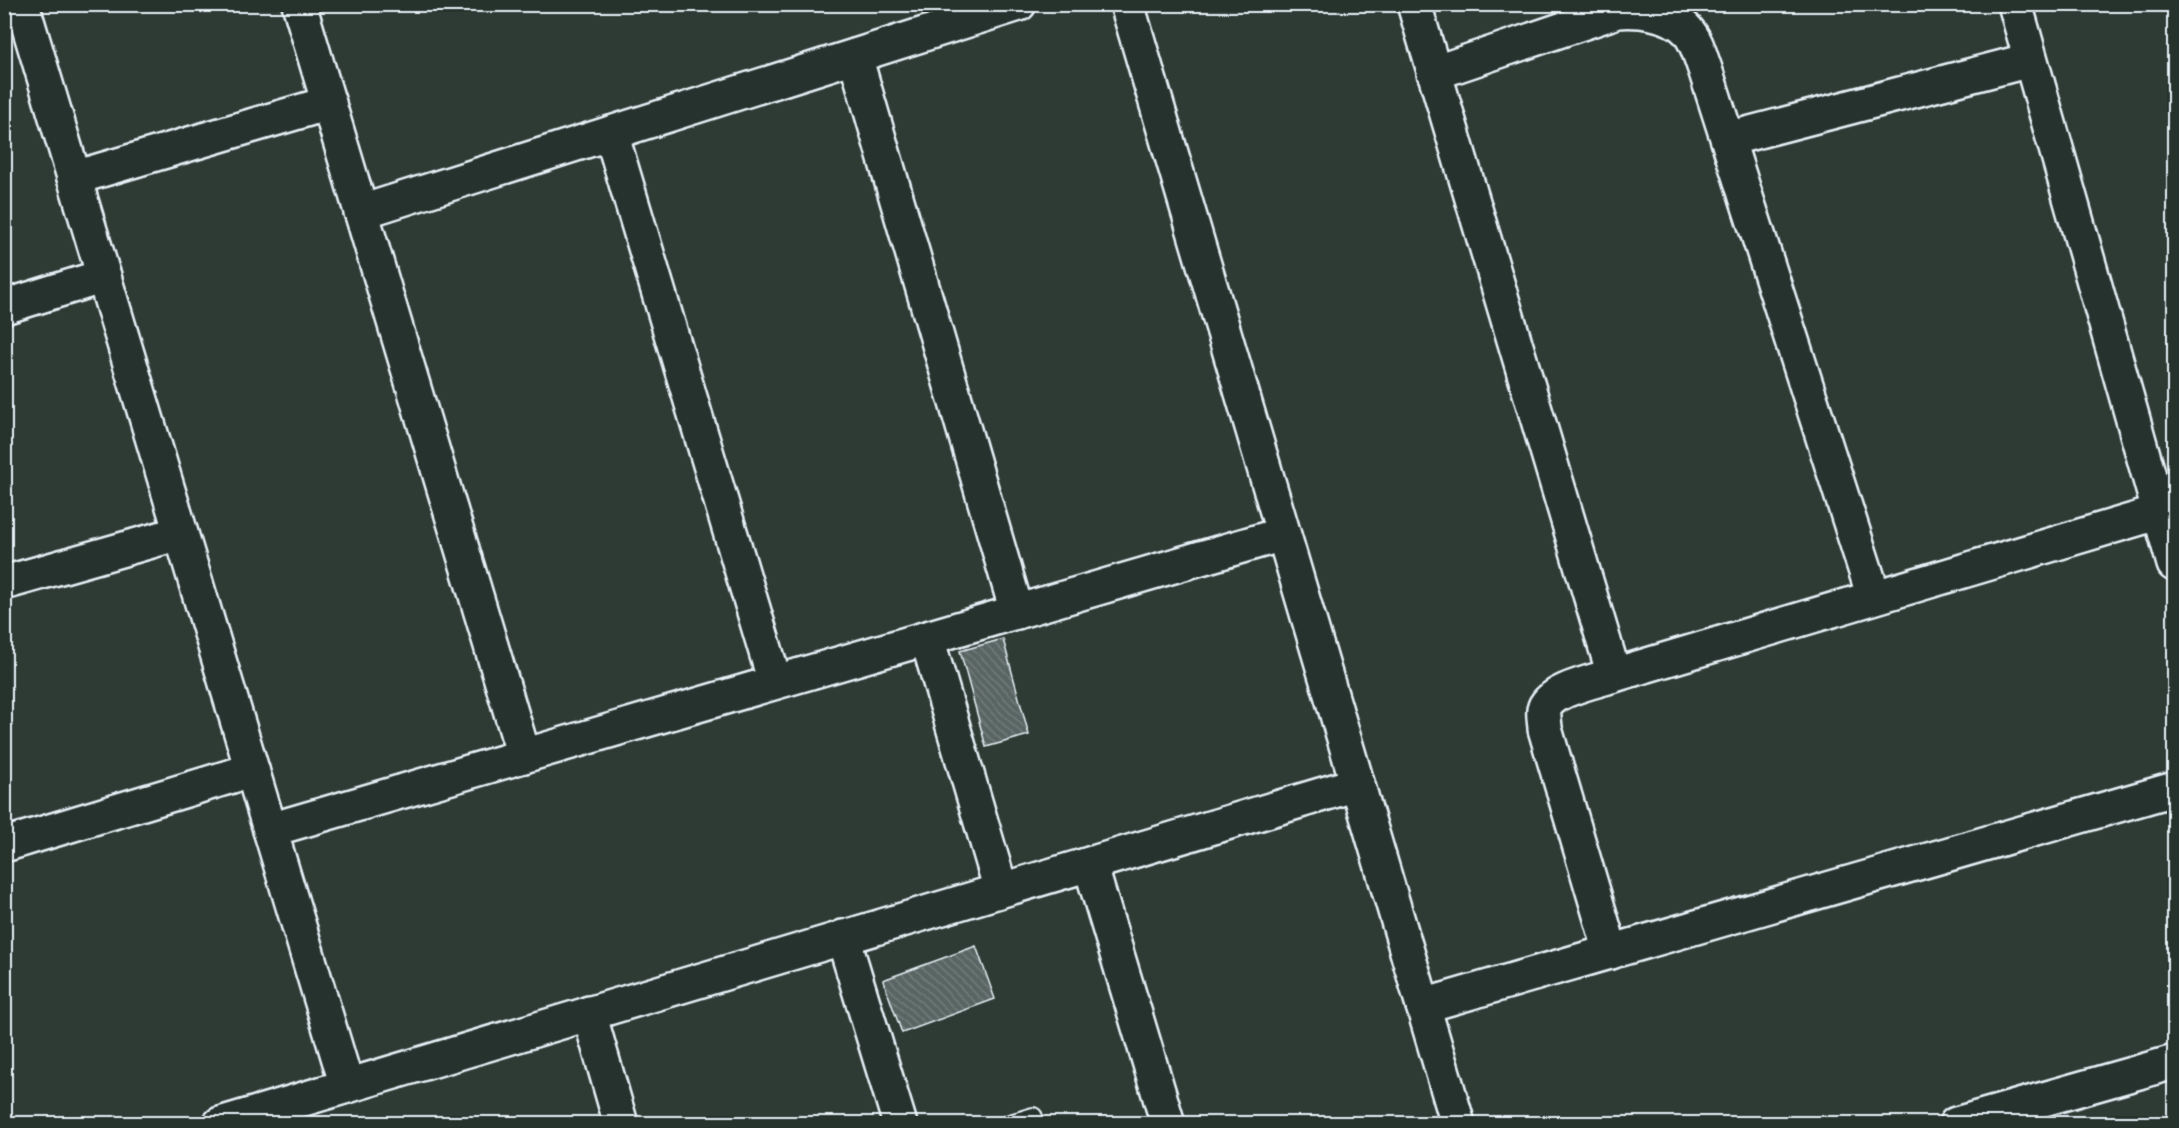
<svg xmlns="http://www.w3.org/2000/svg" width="2179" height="1128" font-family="'Gochi Hand',sans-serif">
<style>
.building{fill:url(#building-back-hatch);stroke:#e8f1f8;stroke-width:1.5}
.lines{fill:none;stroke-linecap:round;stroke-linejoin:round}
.lane-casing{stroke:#e8f1f8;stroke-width:22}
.street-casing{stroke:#e8f1f8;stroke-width:38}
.lane{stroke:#26332d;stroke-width:18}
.street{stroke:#26332d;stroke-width:33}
</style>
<defs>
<pattern id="building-back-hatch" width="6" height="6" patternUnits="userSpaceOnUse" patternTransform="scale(1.5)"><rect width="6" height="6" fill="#596563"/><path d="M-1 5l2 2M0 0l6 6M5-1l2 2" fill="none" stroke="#717c7a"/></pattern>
</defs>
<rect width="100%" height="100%" fill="#2e3b35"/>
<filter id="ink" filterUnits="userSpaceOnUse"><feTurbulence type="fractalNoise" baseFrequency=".0167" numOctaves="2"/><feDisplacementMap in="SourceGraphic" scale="12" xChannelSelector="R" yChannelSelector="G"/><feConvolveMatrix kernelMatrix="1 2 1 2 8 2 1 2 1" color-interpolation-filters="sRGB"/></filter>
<g filter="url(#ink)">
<!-- building -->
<g class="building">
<polygon points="1003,639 1029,735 986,747 960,651"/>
<polygon points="976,946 995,999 902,1033 883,980"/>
</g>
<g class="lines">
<defs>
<polyline id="lane" points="1010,1124 1033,1117"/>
<g id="street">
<polyline points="22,4 347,1086"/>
<polyline points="299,4 524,756"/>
<polyline points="1127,4 1458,1124"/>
<polyline points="1414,4 1614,675"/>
<polyline points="2015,4 2174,564"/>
<polyline points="855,56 1017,612"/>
<path d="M 1434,73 L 1617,11 C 1639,9 1671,13 1687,30 C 1697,41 1700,56 1705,69 L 1874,597"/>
<polyline points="611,133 775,682"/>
<polyline points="1728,139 2030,60"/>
<polyline points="74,178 329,103"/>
<polyline points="361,212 1019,4"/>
<polyline points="4,307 104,276"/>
<polyline points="4,583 180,533"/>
<polyline points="927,638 1001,890"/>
<polyline points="270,830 1283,534"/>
<polyline points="4,845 252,770"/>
<polyline points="1090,864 1168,1124"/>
<polyline points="843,937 900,1124"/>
<path d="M 1611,952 L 1545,729 C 1545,723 1543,716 1544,710 C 1548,690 1596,681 1614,675 L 2174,508"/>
<polyline points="1423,1006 2174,789"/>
<polyline points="589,1013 621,1124"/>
<polyline points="220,1124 1357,784"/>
<polyline points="1956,1124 2174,1062"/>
</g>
</defs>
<!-- lane casing -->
<use href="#lane" class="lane-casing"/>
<!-- street casing -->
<use href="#street" class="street-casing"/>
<!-- lane -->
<use href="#lane" class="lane"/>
<!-- street -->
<use href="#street" class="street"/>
</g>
</g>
<!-- margin -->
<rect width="2179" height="1128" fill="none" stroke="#26332d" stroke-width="24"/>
<rect x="12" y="12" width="2155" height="1104" fill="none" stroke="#e8f1f8" stroke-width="2" filter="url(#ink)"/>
</svg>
